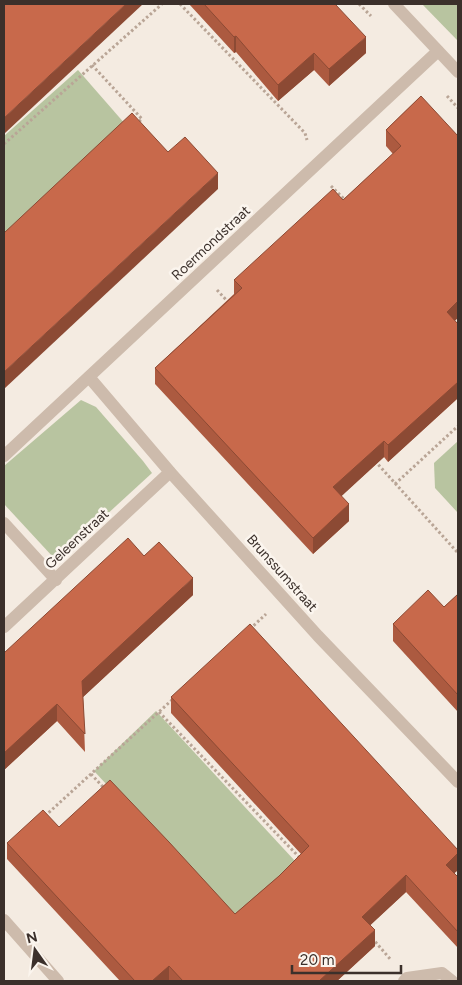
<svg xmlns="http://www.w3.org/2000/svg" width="462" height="985" font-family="Figtree,sans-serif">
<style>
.green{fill:#b8c4a0}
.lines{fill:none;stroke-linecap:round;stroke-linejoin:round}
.path{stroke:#b9a596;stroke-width:3;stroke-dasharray:2.5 2.5;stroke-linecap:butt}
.street{stroke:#cdbbac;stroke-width:12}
.wall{fill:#ac5a40}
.shaded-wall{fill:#8c4a34}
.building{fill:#c8694b;stroke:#8c4a34}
.labels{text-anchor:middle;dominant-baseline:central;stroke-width:5;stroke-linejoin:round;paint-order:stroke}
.street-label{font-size:14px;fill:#3b302b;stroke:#fbf5ee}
</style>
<rect width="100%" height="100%" fill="#f4ebe1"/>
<!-- green -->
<g class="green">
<polygon points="422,4 458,4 458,41"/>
<polygon points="78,70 126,125 4,234 4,136"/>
<polygon points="81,400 96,407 143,461 152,473 68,550 53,557 4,504 4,466"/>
<polygon points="458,441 458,513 435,488 434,463"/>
<polygon points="156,711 295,861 232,919 94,771"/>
</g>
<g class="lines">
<!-- path -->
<g class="path">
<polyline points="180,4 305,133 307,140"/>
<polyline points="359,4 371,16"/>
<polyline points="92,65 142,119 137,123"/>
<polyline points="447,96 458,108"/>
<polyline points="4,144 162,4"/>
<polyline points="331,186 346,201"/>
<polyline points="217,290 230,304"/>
<polyline points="375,461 458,553"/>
<polyline points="395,484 458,426"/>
<polyline points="250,629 266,614"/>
<polyline points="159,712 301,859"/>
<polyline points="91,774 104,788"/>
<polyline points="45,816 173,699"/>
<polyline points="372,938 391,960"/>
</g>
<!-- street -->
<g class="street">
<polyline points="394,4 458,72"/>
<polyline points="89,377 170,472 318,636 458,782"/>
<polyline points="4,456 438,51"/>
<polyline points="4,523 56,580"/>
<polyline points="4,627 170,472"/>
<polyline points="4,920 58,981"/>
<polyline points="404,981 407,978 442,973 452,981"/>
</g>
</g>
<!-- wall -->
<g class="wall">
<polygon points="189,4 335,4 366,53 329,86 314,70 278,101 236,52 234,53"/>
<polygon points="421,96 455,321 458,324 458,398 388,462 384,457 341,496 349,521 313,554 155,384 155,368 234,294 234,280 343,200 393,154 386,146 386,130"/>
<polygon points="144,556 193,595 83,697 85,752 57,721 4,770 4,653"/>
<polygon points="458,594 458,712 393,641 393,624 444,607"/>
<polygon points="171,697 458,870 454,873 458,877 458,948 406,892 370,925 375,946 337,981 120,981 7,859 7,843 59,827 235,914 279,876 301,854 171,713"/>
</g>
<!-- shaded-wall -->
<g class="shaded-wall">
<polygon points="126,4 143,4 4,134 4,118"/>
<polygon points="236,36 236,52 234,53 234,37"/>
<polygon points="366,37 366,53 329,86 329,69"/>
<polygon points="314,53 314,70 278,101 278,85"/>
<polygon points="218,173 218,189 4,389 4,372"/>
<polygon points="458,301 458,318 447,328 447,312"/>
<polygon points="458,382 458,398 388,462 388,445"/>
<polygon points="384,441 384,457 333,504 333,487"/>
<polygon points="349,504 349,521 313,554 313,538"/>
<polygon points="193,578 193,595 82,698 82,681"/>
<polygon points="57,704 57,721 4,770 4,753"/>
<polygon points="458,853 458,870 446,881 446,865"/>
<polygon points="406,875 406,892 362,933 362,917"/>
<polygon points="375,930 375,946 337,981 319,981"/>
<polygon points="169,966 169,981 152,981"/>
</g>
<!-- building -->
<g class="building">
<polygon points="4,4 126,4 4,118"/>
<polygon points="204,4 335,4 366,37 329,69 314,53 278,85 236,36 234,37"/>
<polygon points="421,96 458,136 458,301 447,312 458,324 458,382 388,445 384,441 333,487 349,504 313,538 155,368 242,288 234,280 333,189 343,200 401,146 386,130"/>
<polygon points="132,113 168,152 185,137 218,173 4,372 4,233"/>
<polygon points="128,538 144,556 159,542 193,578 82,681 85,734 57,704 4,753 4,653"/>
<polygon points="428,590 444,607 458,594 458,695 393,624"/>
<polygon points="250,624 458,850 458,853 446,865 458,877 458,932 406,875 362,917 375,930 319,981 183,981 169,966 152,981 135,981 7,843 43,810 59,827 110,780 169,842 235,914 279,876 309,846 171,697"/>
</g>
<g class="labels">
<!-- street labels -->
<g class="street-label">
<text transform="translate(211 243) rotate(-43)">Roermondstraat</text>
<text transform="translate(77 539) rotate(-43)">Geleenstraat</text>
<text transform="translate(282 573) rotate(48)">Brunssumstraat</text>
</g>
</g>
<!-- border -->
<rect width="462" height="985" fill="none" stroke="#3b302b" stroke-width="10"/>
<!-- north arrow -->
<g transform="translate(35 950) rotate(346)" stroke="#fbf5ee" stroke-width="4" paint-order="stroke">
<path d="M0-4L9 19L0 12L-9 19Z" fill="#3b302b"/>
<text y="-8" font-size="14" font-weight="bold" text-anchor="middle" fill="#3b302b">N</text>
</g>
<!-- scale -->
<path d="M292 965v8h109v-8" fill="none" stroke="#3b302b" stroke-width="2.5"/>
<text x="300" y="965" font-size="15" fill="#3b302b" stroke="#fbf5ee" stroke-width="4" paint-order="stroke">20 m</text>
</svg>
